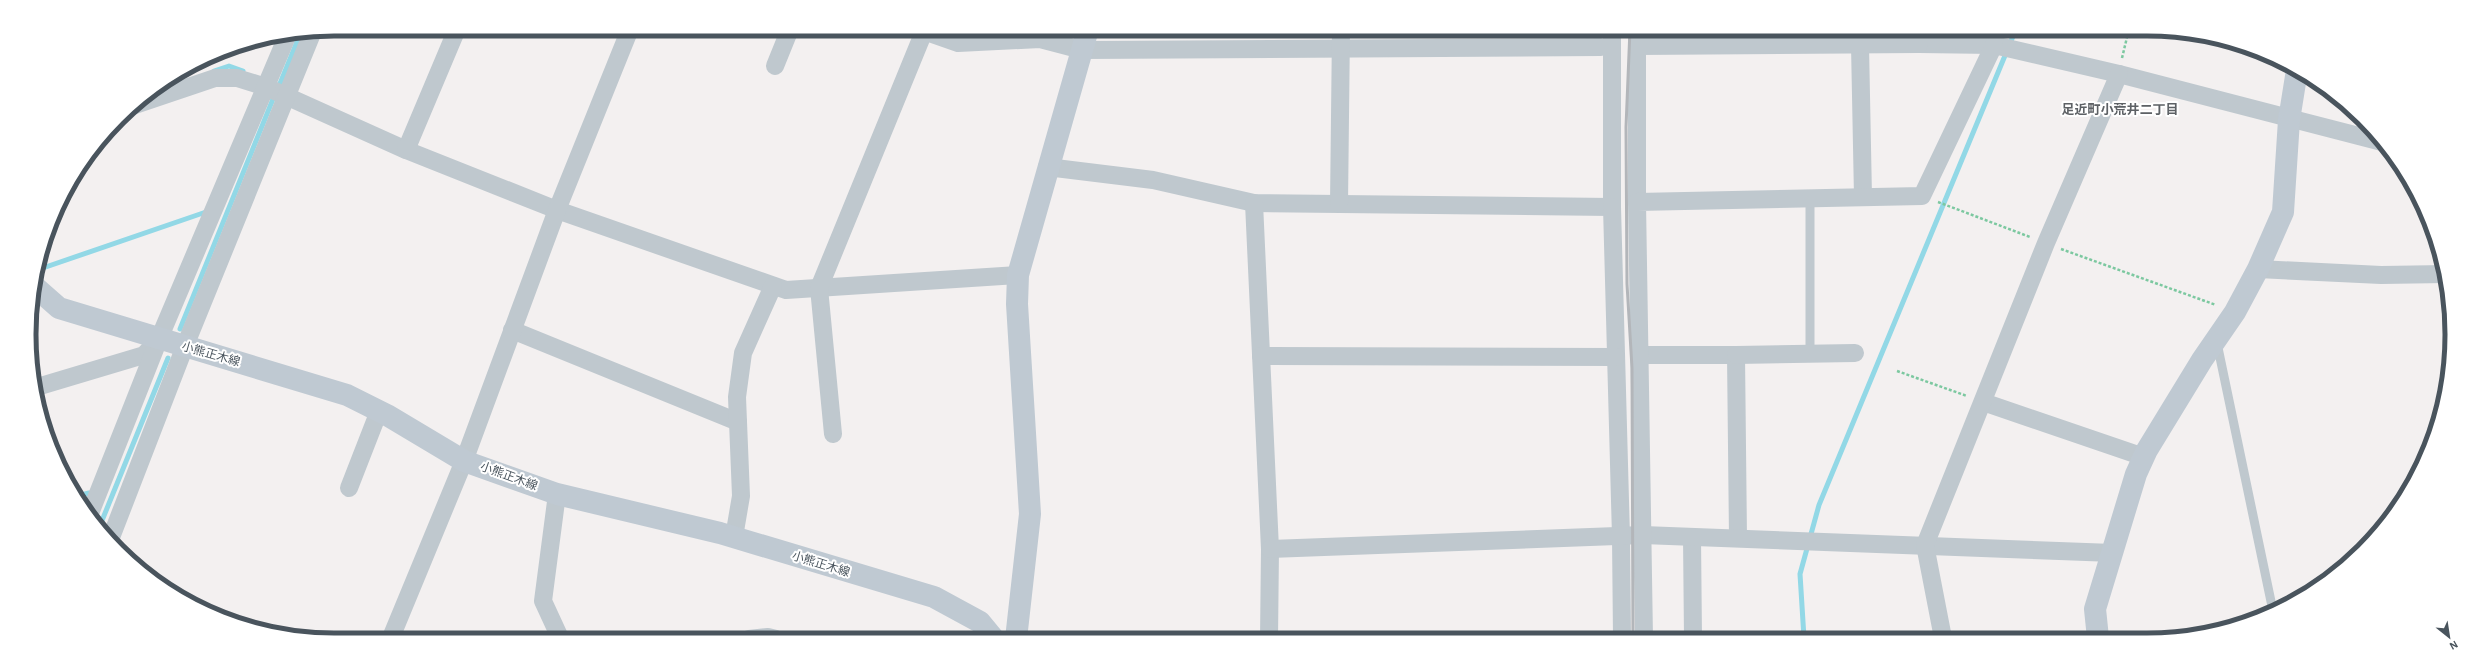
<svg xmlns="http://www.w3.org/2000/svg" width="2481" height="669" font-family="'Alegreya Sans','Noto Sans JP',sans-serif">
<style>
.lines{fill:none;stroke-linecap:round;stroke-linejoin:round}
.stream{stroke:#92d8e6;stroke-width:5}
.path{stroke:#7cc8a0;stroke-width:2.5;stroke-dasharray:3 2;stroke-linecap:butt}
.lane{stroke:#bfc8ce;stroke-width:9}
.street{stroke:#bfc8ce;stroke-width:18}
.secondary{stroke:#bfc9d2;stroke-width:22}
.rail{stroke:#b3b6ba;stroke-width:3}
.labels{text-anchor:middle;dominant-baseline:central;stroke-width:4;stroke-linejoin:round;paint-order:stroke}
.street-label{font-size:12px;fill:#49545d;stroke:#fff}
.neighbourhood-label{font-size:13px;font-weight:bold;fill:#5d6165;stroke:#fff}
.rim{fill:none;stroke:#49545d;stroke-width:5}
</style>
<rect width="100%" height="100%" fill="#f3f0f0"/>
<g class="lines">
<!-- stream -->
<g class="stream">
<polyline points="214,71 229,66 243,71"/>
<polyline points="279,86 301,32"/>
<polyline points="37,270 206,212"/>
<polyline points="180,329 273,99"/>
<polyline points="77,496 89,493"/>
<polyline points="99,528 168,358"/>
<polyline points="1804,638 1800,574 1819,505 2016,29"/>
</g>
<!-- path -->
<g class="path">
<polyline points="2122,58 2129,29"/>
<polyline points="1938,202 2030,237"/>
<polyline points="2061,249 2216,305"/>
<polyline points="1897,371 1967,396"/>
</g>
<!-- lane -->
<g class="lane">
<polyline points="1810,198 1810,354"/>
<polyline points="2217,343 2273,611"/>
</g>
<!-- street -->
<g class="street">
<polyline points="918,29 958,43 1040,39 1082,50 1601,47"/>
<polyline points="1637,29 1637,202"/>
<polyline points="1919,44 1994,45 2119,74 2382,142"/>
<polyline points="1860,45 1863,197"/>
<polyline points="1637,46 1919,44 1919,29"/>
<polyline points="775,66 790,29"/>
<polyline points="132,106 215,78 237,78 266,87 406,150 557,210 786,290 1018,275"/>
<polyline points="406,150 457,29"/>
<polyline points="1047,167 1153,180 1254,203 1612,207 1612,29"/>
<polyline points="1254,203 1270,549 1269,639"/>
<polyline points="1339,204 1341,29"/>
<polyline points="1612,207 1621,537 1622,638"/>
<polyline points="2258,269 2381,275 2446,274"/>
<polyline points="512,330 738,422"/>
<polyline points="1640,355 1736,355 1738,538"/>
<polyline points="1736,355 1855,353"/>
<polyline points="1261,356 1616,357"/>
<polyline points="37,387 144,355 157,341"/>
<polyline points="1983,402 2144,457"/>
<polyline points="833,434 819,288 925,29"/>
<polyline points="349,488 379,411"/>
<polyline points="557,494 543,601 561,640"/>
<polyline points="89,516 159,339 288,34"/>
<polyline points="734,537 741,496 737,397 743,353 773,286"/>
<polyline points="1692,537 1693,638"/>
<polyline points="110,540 185,346 313,31"/>
<polyline points="1270,549 1643,535 2113,553"/>
<polyline points="1644,638 1637,202 1922,196 1994,45"/>
<polyline points="1943,638 1925,545 2046,243 2119,74"/>
<polyline points="749,639 768,637 776,639"/>
<polyline points="390,640 464,461 557,210 630,29"/>
</g>
<!-- secondary -->
<g class="secondary">
<polyline points="34,286 59,308 347,395 387,415 464,461 557,494 720,533 934,597 980,622 994,639"/>
<polyline points="2098,638 2095,609 2136,474 2147,450 2202,360 2235,312 2258,269 2283,212 2289,120 2297,70"/>
<polyline points="1016,639 1030,514 1017,304 1018,275 1088,29"/>
</g>
<!-- rail -->
<polyline class="rail" points="1630,29 1626,127 1627,284 1632,368 1633,638"/>
</g>
<g class="labels">
<!-- street labels -->
<g class="street-label">
<text transform="translate(211 354) rotate(16)">小熊正木線</text>
<text transform="translate(509 476) rotate(20)">小熊正木線</text>
<text transform="translate(821 564) rotate(17)">小熊正木線</text>
</g>
<!-- neighbourhood labels -->
<g class="neighbourhood-label">
<text x="2120" y="110">足近町小荒井二丁目</text>
</g>
</g>
<!-- crop -->
<path d="M0 0H2481V669H0ZM334 36H2147A298 298 0 0 1 2445 334V335A298 298 0 0 1 2147 633H334A298 298 0 0 1 36 335V334A298 298 0 0 1 334 36Z" fill="#fff" fill-rule="evenodd"/>
<path class="rim" d="M334 36H2147A298 298 0 0 1 2445 334V335A298 298 0 0 1 2147 633H334A298 298 0 0 1 36 335V334A298 298 0 0 1 334 36Z"/>
<!-- north arrow -->
<g transform="translate(2449 637) rotate(150)" stroke="#ffffff" stroke-width="3" paint-order="stroke">
<path d="M0-3L7 15L0 10L-7 15Z" fill="#49545d"/>
<text y="-6" font-size="11" font-weight="bold" text-anchor="middle" fill="#49545d">N</text>
</g>
</svg>
